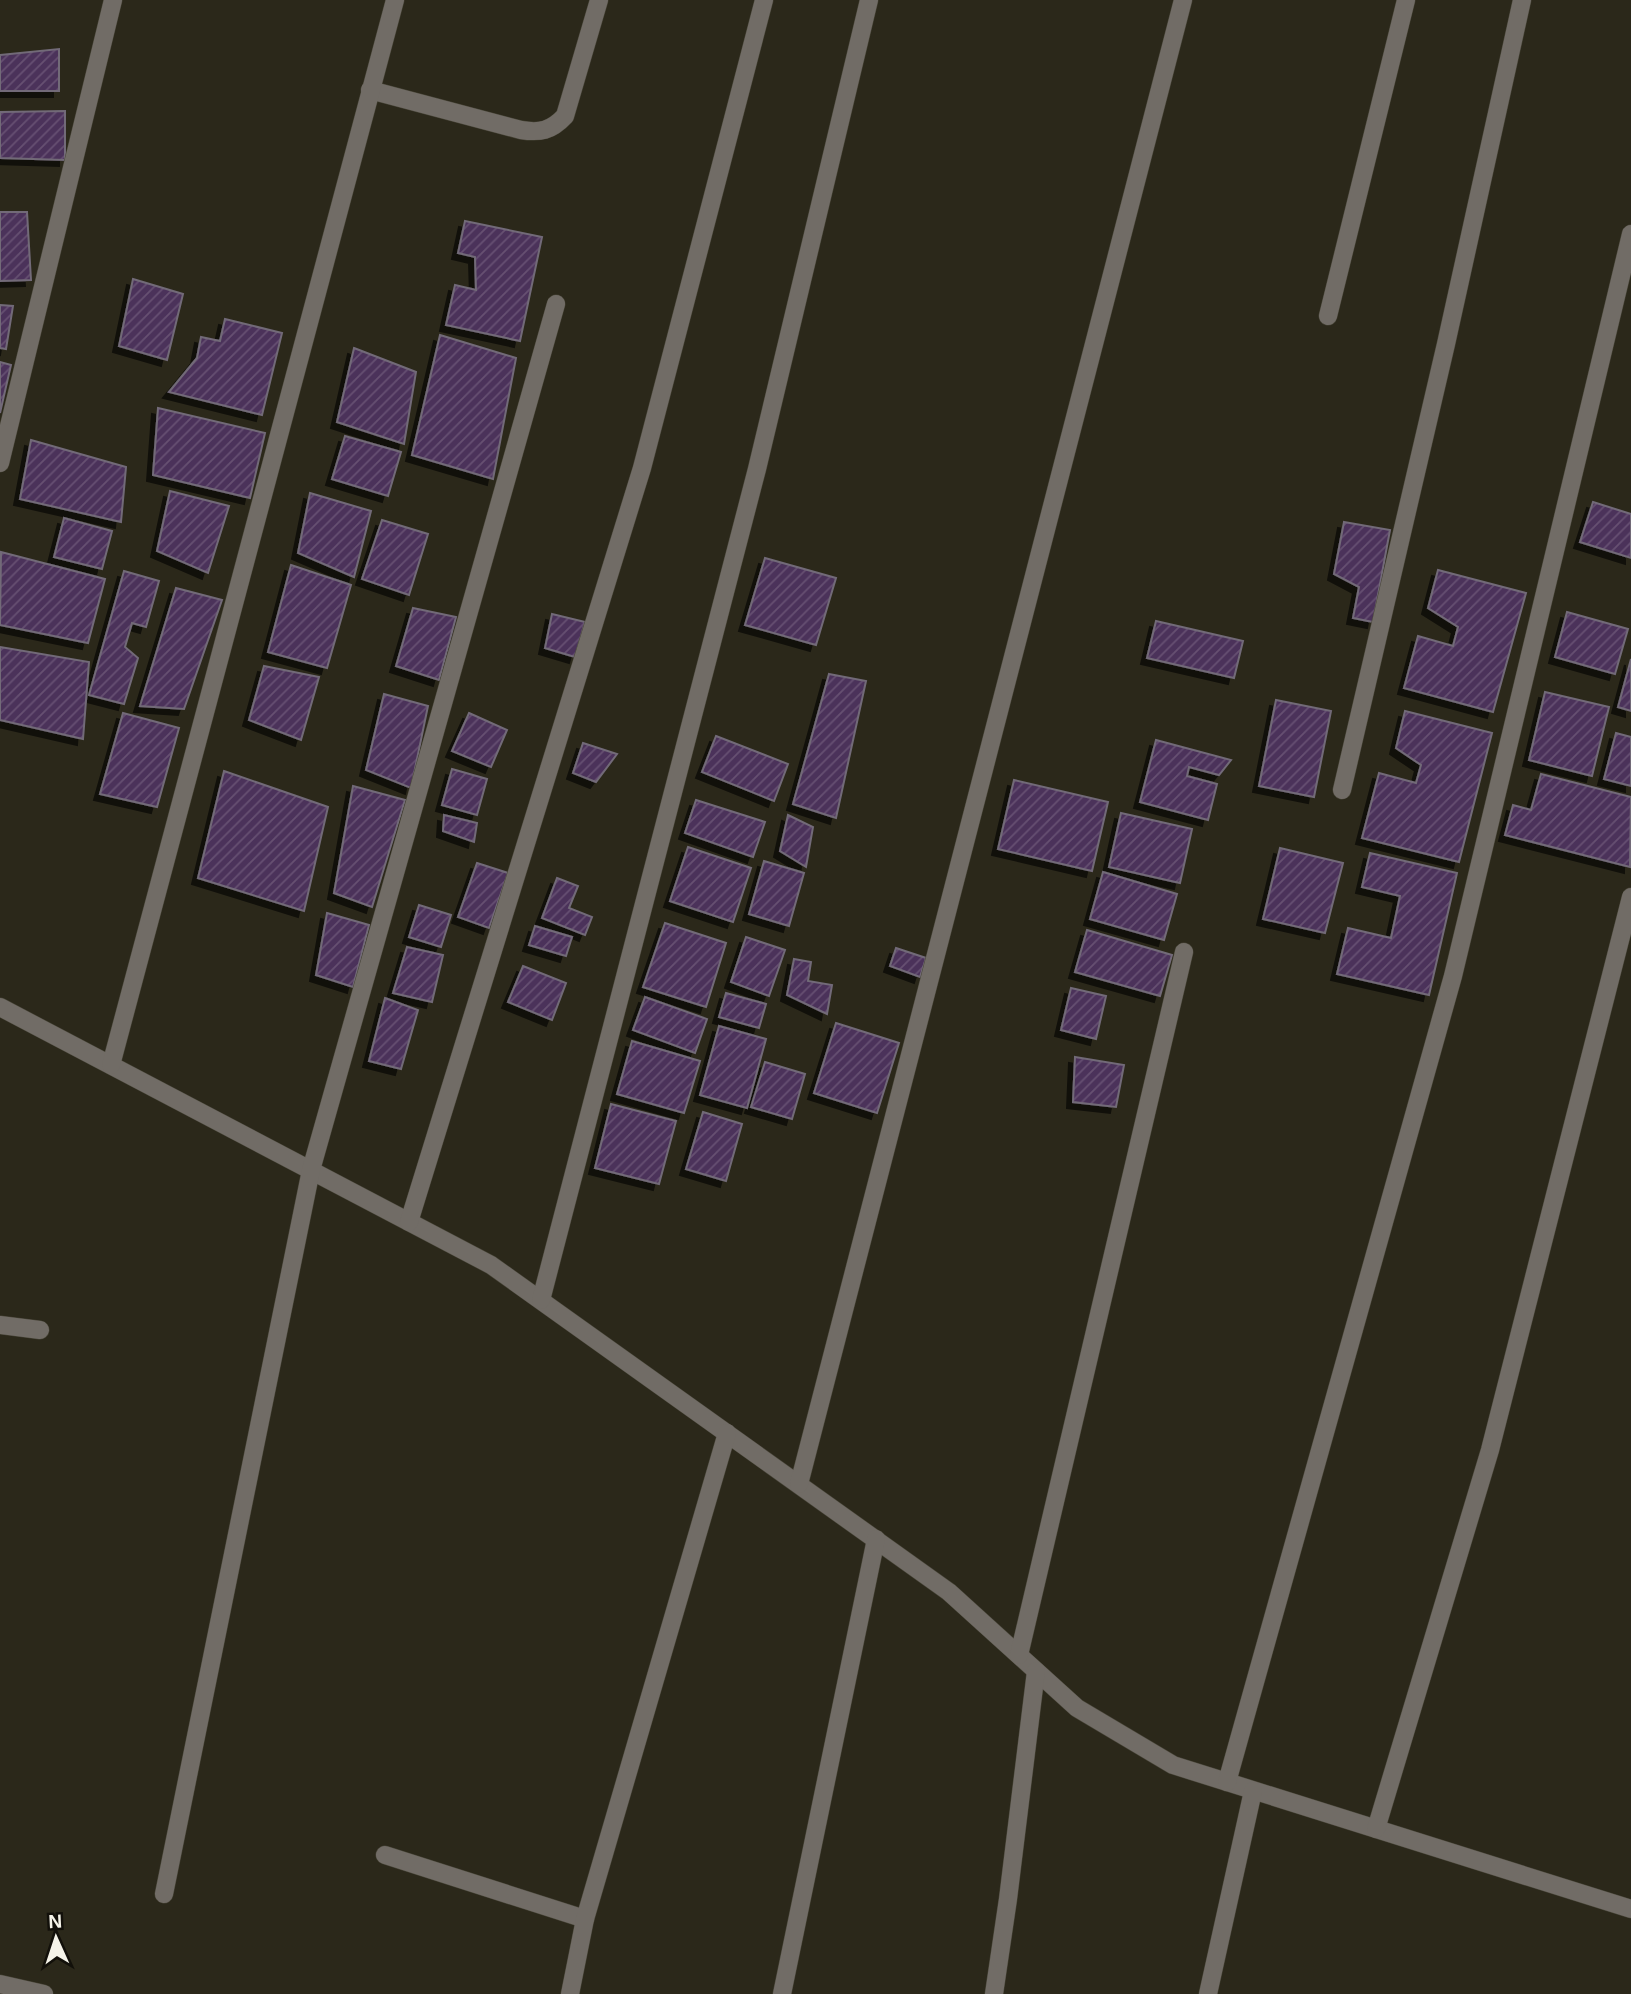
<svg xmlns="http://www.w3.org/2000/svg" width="1631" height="1994" font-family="Arial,sans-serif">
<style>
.building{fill:url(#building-hatch);stroke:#726a78;stroke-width:2;filter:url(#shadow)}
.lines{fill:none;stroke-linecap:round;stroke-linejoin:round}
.service-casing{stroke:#474437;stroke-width:19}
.minor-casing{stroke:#474437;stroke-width:19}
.service{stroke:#716c66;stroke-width:18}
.minor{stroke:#716c66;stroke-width:18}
</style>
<defs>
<pattern id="building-hatch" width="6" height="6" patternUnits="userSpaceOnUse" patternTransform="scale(1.75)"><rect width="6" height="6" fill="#4b325a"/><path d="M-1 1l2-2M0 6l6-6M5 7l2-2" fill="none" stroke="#665072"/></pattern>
<filter id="shadow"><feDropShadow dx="-6" dy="6" stdDeviation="0" flood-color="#0009"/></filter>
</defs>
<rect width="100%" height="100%" fill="#2b281a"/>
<!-- building -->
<g class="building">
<polygon points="59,49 59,91 0,91 0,55"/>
<polygon points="65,111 65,160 0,158 0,112"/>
<polygon points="0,212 27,212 31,280 0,281"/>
<polygon points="465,221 542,237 520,341 446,325 455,285 476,290 475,257 458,253"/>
<polygon points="133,279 183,294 167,360 119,346"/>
<polygon points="0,305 13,306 6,349 0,348"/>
<polygon points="225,319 282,333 262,415 169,392 197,358 201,337 220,341"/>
<polygon points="440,335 516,358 493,479 412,455"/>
<polygon points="354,348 416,372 404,444 337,422"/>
<polygon points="0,362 11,365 0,413"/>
<polygon points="158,408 265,433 250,498 153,475"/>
<polygon points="345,436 401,452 388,496 332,479"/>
<polygon points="31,440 126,467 121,522 20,499"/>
<polygon points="170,491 229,506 208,573 157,551"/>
<polygon points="310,493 371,511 354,577 298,553"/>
<polygon points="1593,502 1631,514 1631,558 1580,542"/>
<polygon points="64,518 112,531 102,569 54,557"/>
<polygon points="382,520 428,534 409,595 362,579"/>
<polygon points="1344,522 1390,530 1373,622 1353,618 1359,587 1334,574"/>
<polygon points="1,552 105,579 88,643 0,625"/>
<polygon points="765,558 836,578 816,645 745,625"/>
<polygon points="291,565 351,585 327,668 268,652"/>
<polygon points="1438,570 1526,593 1493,712 1404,688 1418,636 1453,646 1458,627 1428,608"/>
<polygon points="124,571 159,581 146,627 132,623 125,647 138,658 124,704 89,695"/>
<polygon points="176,588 222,600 184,709 140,706"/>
<polygon points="413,608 456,617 439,680 396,666"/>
<polygon points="1567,612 1628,629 1615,674 1555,657"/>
<polygon points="552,614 585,622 575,657 545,648"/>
<polygon points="1156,621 1243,641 1234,678 1147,658"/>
<polygon points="0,647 89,662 83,739 0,720"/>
<polygon points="1631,659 1631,711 1618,707"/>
<polygon points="264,666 319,677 301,740 249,720"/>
<polygon points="829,674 866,681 836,818 793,804"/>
<polygon points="1545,692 1609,707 1592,776 1529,760"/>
<polygon points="384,694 428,706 411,788 366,770"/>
<polygon points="1276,700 1331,711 1314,797 1259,786"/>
<polygon points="1405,711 1492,733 1459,862 1362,838 1379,773 1416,783 1421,765 1396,748"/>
<polygon points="123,713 179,728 157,807 100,794"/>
<polygon points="469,713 507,730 491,767 452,751"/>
<polygon points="1616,733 1631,737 1631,786 1604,779"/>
<polygon points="716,736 788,764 774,801 702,772"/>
<polygon points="1156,740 1231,760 1219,775 1189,767 1187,776 1217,784 1208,820 1140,802"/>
<polygon points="583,743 617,754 596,782 573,773"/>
<polygon points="452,769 487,779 477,815 442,805"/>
<polygon points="224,771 328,807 304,911 198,878"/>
<polygon points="1541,774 1631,797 1630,867 1505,835 1513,805 1531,810"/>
<polygon points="1014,780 1108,802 1092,871 998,849"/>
<polygon points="353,786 405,800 372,907 334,893"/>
<polygon points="696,800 765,822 753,857 685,833"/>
<polygon points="1121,813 1192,829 1180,883 1109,867"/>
<polygon points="444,815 477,823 474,842 443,831"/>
<polygon points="788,815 813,827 806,867 780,851"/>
<polygon points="688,847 751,868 733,922 670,901"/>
<polygon points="1280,848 1343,863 1325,933 1263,919"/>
<polygon points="1370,853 1457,873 1429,995 1337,974 1348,928 1391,938 1400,896 1362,887"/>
<polygon points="764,861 804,873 789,926 749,914"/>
<polygon points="477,863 508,873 489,928 458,917"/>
<polygon points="1103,872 1177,894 1164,940 1090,919"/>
<polygon points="557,878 578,886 569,908 592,917 585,935 542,918"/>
<polygon points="419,905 451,915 441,947 409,937"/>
<polygon points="327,913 369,925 353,987 316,975"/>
<polygon points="665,923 726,943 706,1007 643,987"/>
<polygon points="535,926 572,937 566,956 529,945"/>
<polygon points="1087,930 1172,955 1160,996 1075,972"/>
<polygon points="746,937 785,950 769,996 731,982"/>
<polygon points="407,947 443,955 432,1002 393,993"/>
<polygon points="896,948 926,958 920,977 890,966"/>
<polygon points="794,959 811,962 808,981 832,985 827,1014 787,995"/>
<polygon points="523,966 566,983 552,1020 508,1002"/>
<polygon points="1071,988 1106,996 1096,1039 1061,1030"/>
<polygon points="726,993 766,1004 759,1028 719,1017"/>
<polygon points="645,997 707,1019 695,1053 633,1030"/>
<polygon points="385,998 418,1010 401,1069 369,1061"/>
<polygon points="836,1023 899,1043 877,1113 814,1093"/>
<polygon points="719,1026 766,1039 747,1108 700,1095"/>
<polygon points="632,1041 700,1061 684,1113 617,1094"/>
<polygon points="1075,1057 1124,1065 1116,1107 1073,1102"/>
<polygon points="765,1062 805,1074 792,1119 751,1107"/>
<polygon points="611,1104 676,1121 659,1184 595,1168"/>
<polygon points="703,1112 742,1124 726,1181 686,1169"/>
</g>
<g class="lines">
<defs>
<polyline id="service" points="0,1325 40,1330"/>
<g id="minor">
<path d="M 370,90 L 521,130 C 540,133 551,131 565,116 L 599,0"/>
<polyline points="1328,316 1406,0"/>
<polyline points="0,463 113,0"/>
<polyline points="1342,790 1446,344 1522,0"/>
<polyline points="0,1007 491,1265 949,1592 1077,1708 1173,1765 1631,1909"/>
<polyline points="111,1065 395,0"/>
<polyline points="409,1222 642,468 764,0"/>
<polyline points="541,1300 757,469 869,0"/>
<polyline points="799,1484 1183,0"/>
<polyline points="1019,1655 1184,952"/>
<polyline points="1227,1782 1453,976 1631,234"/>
<polyline points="1376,1829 1490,1450 1631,897"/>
<polyline points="385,1855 585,1919"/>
<polyline points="164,1894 311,1170 556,304"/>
<polyline points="0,1984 44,1994"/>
<polyline points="570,1994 585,1919 727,1433"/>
<polyline points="782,1994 876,1539"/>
<polyline points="994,1994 1008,1899 1036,1671"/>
<polyline points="1208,1994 1253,1791"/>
</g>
</defs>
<!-- service casing -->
<use href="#service" class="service-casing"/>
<!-- minor casing -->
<use href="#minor" class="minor-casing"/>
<!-- service -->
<use href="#service" class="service"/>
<!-- minor -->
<use href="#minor" class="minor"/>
</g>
<!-- north arrow -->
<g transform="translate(56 1938) rotate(357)" stroke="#12100a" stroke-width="5" paint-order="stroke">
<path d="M0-5L12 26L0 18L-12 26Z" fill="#f5f3e9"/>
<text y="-10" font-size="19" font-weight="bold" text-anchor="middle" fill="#f5f3e9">N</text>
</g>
</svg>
